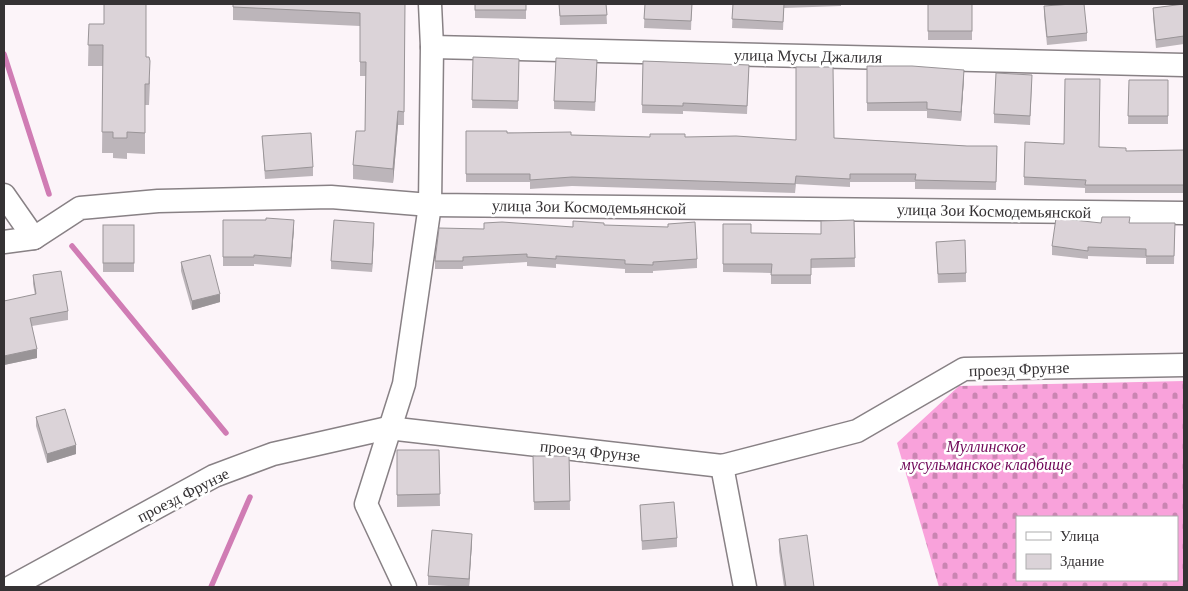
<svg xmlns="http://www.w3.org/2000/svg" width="1188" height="591" font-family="'Times New Roman',serif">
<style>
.cemetery{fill:url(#cemetery-stones);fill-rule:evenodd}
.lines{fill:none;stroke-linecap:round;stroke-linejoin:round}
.stream{stroke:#d07cb4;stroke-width:5.5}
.minor-casing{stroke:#888185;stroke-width:25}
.minor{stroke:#fff;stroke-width:22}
.wall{fill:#bcb5ba}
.shaded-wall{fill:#999497}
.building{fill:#dbd3d8;stroke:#999497}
.labels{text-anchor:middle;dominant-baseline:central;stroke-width:5;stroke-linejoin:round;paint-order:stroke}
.street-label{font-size:16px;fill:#353234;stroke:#fff}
.park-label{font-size:16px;font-style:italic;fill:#700758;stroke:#fff}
</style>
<defs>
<pattern id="cemetery-stones" width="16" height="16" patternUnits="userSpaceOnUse" patternTransform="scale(1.25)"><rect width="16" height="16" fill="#f9a2db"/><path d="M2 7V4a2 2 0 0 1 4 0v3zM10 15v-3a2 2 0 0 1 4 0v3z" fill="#ca85b2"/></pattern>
</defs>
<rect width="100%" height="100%" fill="#fcf4f9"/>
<!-- cemetery -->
<path class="cemetery" d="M 1184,381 L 1184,587 L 939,587 L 897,443 L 959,386 ZM 1017,517 L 1177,517 L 1177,580 L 1017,580 Z"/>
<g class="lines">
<!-- stream -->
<g class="stream">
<polyline points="4,54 49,194"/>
<polyline points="72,246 226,433"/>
<polyline points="211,587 250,497"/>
</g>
<defs>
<g id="minor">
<polyline points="432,47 1184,65"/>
<polyline points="4,195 34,238"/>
<polyline points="4,242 34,238 80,208 158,201 331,197 430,205 1184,213"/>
<polyline points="722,466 745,587"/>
<polyline points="11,587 214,476 273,454 388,428 722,466 857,431 964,369 1184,365"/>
<polyline points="405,587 366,504 404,384 430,205 432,47 430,4"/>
</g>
</defs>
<!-- minor casing -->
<use href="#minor" class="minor-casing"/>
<!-- minor -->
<use href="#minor" class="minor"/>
</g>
<!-- wall -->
<g class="wall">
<polygon points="233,4 405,4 404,125 398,125 393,183 353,179 353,165 365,131 366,76 360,76 360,26 233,20"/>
<polygon points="475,4 526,4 526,19 475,18"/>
<polygon points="559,4 606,4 607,24 560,25"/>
<polygon points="645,4 692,4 691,30 644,28"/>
<polygon points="733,4 841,4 841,6 784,8 783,30 732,28"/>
<rect x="928" y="4" width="44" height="36"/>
<polygon points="1184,4 1184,44 1156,48 1153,17 1153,8"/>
<polygon points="1044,6 1087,33 1087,41 1047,45 1044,15"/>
<polygon points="89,24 146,57 150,82 149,105 145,105 145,154 127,153 127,159 113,158 113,153 102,153 103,66 88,66"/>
<polygon points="473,57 519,59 518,109 472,108"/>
<polygon points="643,61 749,65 747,114 683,111 683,114 642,113"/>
<polygon points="867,66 964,78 961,121 927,118 927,111 867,111"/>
<polygon points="597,69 595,111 554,109 554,101"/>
<polygon points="1129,80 1168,80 1168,124 1128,124"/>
<polygon points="1032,84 1030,125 994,123 994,114"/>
<polygon points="466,131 571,135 650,137 685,137 796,140 834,138 967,146 997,146 996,190 915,189 915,182 850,182 850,187 796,184 795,193 572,186 530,189 530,182 466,182"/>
<polygon points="262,136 313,167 313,176 265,179"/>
<polygon points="1099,147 1126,151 1184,150 1184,193 1085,193 1085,188 1024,185 1024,177"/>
<polygon points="223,220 294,228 291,267 254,264 254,266 223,266"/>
<polygon points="854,220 855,267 811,268 811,284 771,284 771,273 723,272 723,224 751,233 821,234"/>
<polygon points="1101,223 1175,223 1174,264 1146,264 1146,258 1088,256 1088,259 1052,255 1052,246"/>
<rect x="103" y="225" width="31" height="47"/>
<polygon points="604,225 697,259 697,268 653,271 653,273 625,273 625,269 556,264 556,268 527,266 527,262 463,266 463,269 435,269 435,256 573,227"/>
<polygon points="374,232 372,272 331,269 331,261"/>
<polygon points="936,242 966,273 966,282 938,283"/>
<polygon points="181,262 220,302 192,310 181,271"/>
<polygon points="33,275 68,311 68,320 32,326 37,358 4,365 35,295 33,284"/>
<polygon points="36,417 76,454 47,463 36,426"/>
<polygon points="397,450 439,450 440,506 397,507"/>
<polygon points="533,456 569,456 570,510 534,510"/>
<polygon points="640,505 677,538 677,547 642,550"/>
<polygon points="779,539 814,587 784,587 779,551"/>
<polygon points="472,542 469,587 428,585 428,576"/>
</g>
<!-- shaded-wall -->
<g class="shaded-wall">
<polygon points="964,70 964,78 961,121 961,112"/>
<polygon points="398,111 398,125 393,183 393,169"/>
<polygon points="294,220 294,228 291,267 291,258"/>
<polygon points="374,223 374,232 372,272 372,264"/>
<polygon points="220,294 220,302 192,310 192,301"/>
<polygon points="37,349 37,358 4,365 4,356"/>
<polygon points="76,445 76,454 47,463 47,454"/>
<polygon points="472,534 472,542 469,587 469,579"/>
</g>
<!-- building -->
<g class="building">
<polygon points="104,4 146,4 146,57 149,57 150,61 149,84 145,84 145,133 127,132 127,138 113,138 113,132 102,132 103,45 88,45 89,24 104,24"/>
<polygon points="233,4 405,4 404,112 398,111 393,169 353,165 356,131 365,131 366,62 360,62 360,13 233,7"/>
<rect x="475" y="4" width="51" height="6"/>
<polygon points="559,4 606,4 607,15 560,16"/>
<polygon points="645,4 692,4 691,21 644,19"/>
<polygon points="733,4 784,4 783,22 732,19"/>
<rect x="928" y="4" width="44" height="27"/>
<polygon points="1072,4 1084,4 1087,33 1047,37 1044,6"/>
<polygon points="1184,4 1184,36 1156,40 1153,8"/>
<polygon points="473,57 519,59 518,101 472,100"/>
<polygon points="556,58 597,60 595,102 554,101"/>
<polygon points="643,61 749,65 747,106 683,103 683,106 642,105"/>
<polygon points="867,66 912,66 964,70 961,112 927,109 927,102 867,103"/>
<polygon points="796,67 833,67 834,138 967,146 997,146 996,182 915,180 916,174 850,174 850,179 796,176 795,184 572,177 530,180 530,174 466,174 466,131 507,131 507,133 571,132 571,135 650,137 650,134 685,134 685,137 736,136 796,140"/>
<polygon points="996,73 1032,75 1030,116 994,114"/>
<polygon points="1065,79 1100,79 1099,147 1126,148 1126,151 1184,150 1184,185 1085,185 1086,180 1024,177 1025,142 1064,144"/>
<polygon points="1129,80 1168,80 1168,116 1128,116"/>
<polygon points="311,133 313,167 265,171 262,136"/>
<polygon points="1102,217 1130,217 1129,223 1175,223 1174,256 1146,256 1146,249 1088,247 1088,251 1052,246 1056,218 1101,223"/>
<polygon points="266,218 294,220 291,258 254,255 254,257 223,257 223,220 266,220"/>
<polygon points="334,220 374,223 372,264 331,261"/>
<polygon points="854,220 855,258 811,259 811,275 771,275 772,264 723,264 723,224 751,224 751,233 821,234 821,221"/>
<polygon points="573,221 604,223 604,225 668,227 668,224 695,222 697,259 653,262 653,265 625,264 625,260 556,256 556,259 527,257 527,254 463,257 463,261 435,261 439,228 484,229 484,223 502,222 573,227"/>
<rect x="103" y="225" width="31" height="38"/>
<polygon points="965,240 966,273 938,274 936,242"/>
<polygon points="210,255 220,294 192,301 181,262"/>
<polygon points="61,271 68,311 30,318 37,349 4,356 4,301 36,294 33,275"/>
<polygon points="65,409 76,445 47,454 36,417"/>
<polygon points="397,450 439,450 440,494 397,495"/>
<polygon points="533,456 569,456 570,501 534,502"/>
<polygon points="674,502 677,538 642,541 640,505"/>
<polygon points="432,530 472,534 469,579 428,576"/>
<polygon points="807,535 814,587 786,587 779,539"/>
</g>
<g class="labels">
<!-- street labels -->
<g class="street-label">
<text transform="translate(808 56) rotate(1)">улица Мусы Джалиля</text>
<text transform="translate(589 207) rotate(1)">улица Зои Космодемьянской</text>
<text transform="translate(994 211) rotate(1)">улица Зои Космодемьянской</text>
<text transform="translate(1019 369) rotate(-2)">проезд Фрунзе</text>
<text transform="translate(590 451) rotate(6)">проезд Фрунзе</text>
<text transform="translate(183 495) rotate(-27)">проезд Фрунзе</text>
</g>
<!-- park labels -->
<g class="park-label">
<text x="986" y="446">Муллинское<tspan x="986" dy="18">мусульманское кладбище</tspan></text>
</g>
</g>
<!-- border -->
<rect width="1188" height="591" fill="none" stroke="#353234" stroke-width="10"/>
<!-- legend -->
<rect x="1016" y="516" width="162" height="65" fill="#ffffff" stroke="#aeadae"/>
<rect x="1026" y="532" width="25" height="8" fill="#ffffff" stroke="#aeadae"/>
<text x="1060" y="541" font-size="15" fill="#353234">Улица</text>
<rect x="1026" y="554" width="25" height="15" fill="#dbd3d8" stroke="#aeadae"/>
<text x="1060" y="566" font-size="15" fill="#353234">Здание</text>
</svg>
